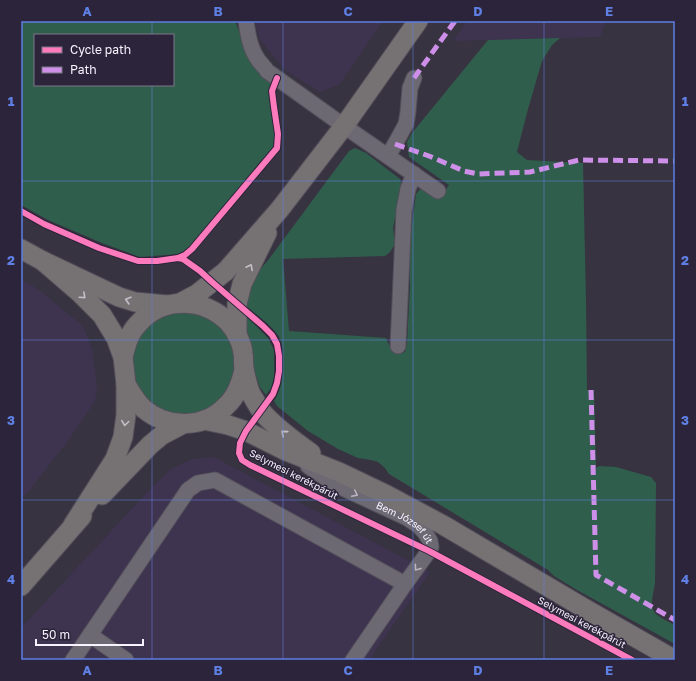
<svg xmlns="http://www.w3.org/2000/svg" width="696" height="681" font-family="'Golos Text',sans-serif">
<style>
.built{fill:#3e3450}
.green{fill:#305e4d;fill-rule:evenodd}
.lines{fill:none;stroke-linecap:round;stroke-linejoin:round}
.minor-casing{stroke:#534f5a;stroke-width:17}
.major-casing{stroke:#534f5a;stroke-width:21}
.minor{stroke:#6d6973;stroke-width:15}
.major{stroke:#767274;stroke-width:19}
.quiet{stroke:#ce8fe9;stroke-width:5;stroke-dasharray:10 5;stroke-linecap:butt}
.cycleway-casing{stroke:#2c243a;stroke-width:8}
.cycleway{stroke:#fd7abc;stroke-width:6}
.oneway{stroke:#c3bfc7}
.oneway2{stroke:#b8b4bf}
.grid{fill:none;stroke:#5e7fe3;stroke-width:1;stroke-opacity:0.55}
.labels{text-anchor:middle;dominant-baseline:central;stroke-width:3;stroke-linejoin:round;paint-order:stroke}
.street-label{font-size:10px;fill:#f6f2fe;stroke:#2c243a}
.neatline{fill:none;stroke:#5e7fe3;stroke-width:1.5}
.grid-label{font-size:13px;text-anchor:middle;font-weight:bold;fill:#5e7fe3}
</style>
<rect width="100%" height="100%" fill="#373340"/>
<!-- built -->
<g class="built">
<polygon points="255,21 383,21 339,85 320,92 286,71 259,39"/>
<polygon points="467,21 606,21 600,37 453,41"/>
<polygon points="21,279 39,290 83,326 92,349 97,385 95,401 70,438 29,491 21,499"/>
<polygon points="214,457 430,572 369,660 21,660 21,628 152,487 171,469 192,459"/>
</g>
<!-- green -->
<g class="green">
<path d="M 21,21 L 235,21 L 244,43 L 272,81 L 270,92 L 275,133 L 273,147 L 187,251 L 179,254 L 140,257 L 102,243 L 48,220 L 21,205 ZM 35,35 L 173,35 L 173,85 L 35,85 Z"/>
<path d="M 560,38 L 552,45 L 542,61 L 528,109 L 517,152 L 527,160 L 583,163 L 586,301 L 587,390 L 594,390 L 596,468 L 599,466 L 616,467 L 651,477 L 656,483 L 655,584 C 649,613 650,612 675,625 L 675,644 L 577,590 L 554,576 L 548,570 L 389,474 L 385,468 L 378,462 L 371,460 L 358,458 L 338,449 L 308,431 L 277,406 L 274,401 C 281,390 282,381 283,368 C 283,359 284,349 281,341 C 277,329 256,314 246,306 L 247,292 L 259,271 L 269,259 L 349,151 L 355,148 L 366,153 L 400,179 L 402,186 L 393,228 L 395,244 L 390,252 L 385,256 L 283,259 L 289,331 L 386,338 L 389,345 L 397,354 L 405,352 L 407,344 L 410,286 L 409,245 L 416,194 L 421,188 L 439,199 L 449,185 L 409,157 L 407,142 L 412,133 L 488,40 Z"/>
<polygon points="206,309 241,350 228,402 173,421 146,408 125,364 153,314"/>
<polygon points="242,312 268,338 274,350 274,377 271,388 266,395 260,387 254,369 253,351 243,320"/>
</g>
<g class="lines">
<defs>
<g id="minor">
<path d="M 246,21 C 248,35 250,49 259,61 C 261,64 265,67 267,71 L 344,126 L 438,191"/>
<polyline points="388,156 395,144 406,124 408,112 410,88 414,78"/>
<polyline points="398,346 404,210 408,189 414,174"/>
<path id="s1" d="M 308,466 L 336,485 L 407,518 L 419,526 L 426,534 L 430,541 L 431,547 L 429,551 L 405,584 L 353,660"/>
<polyline points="90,635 126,660"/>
<polyline points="73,660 188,490 198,483 215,480 405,584"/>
</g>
<g id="major">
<polyline points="21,249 43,261 119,297 135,302 167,305"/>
<polyline points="43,261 80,293 102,315 116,338 123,357 126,384 126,415 123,437 115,459 73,525"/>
<polyline points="180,303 197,294 226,271 280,209 344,126 418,21"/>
<polyline points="237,335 237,304 242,284 267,233"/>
<path d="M 123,357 C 126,345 129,333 138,324 C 162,296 204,297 229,323 C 236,331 242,343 243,353 C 244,358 243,363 244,368 C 245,375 247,382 249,389 C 250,392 252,396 254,399 C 257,404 259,408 262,412 C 276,428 294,441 311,453"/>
<path d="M 126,384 C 131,393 136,402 144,409 C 168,429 205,429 227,405 C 237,396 241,383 244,370"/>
<polyline points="204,420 228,425 246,431 286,451 339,472 387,495 443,525 589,611 675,660"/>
<polyline points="102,495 150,445 162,435 183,424"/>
<polyline points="21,586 82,516"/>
</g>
</defs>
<!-- minor casing -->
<use href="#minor" class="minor-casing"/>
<!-- major casing -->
<use href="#major" class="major-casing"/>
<!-- minor -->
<use href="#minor" class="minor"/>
<!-- major -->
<use href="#major" class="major"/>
<!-- quiet -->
<g class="quiet">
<polyline points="414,78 455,21"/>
<polyline points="395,144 429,156 464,171 478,174 530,172 579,160 675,161"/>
<polyline points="591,390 596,575 675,620"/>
</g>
<defs>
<g id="cycleway">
<polyline points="21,211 44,224 99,248 138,261 157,261 178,258 183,259 200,271 212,282 263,326 272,335 277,344 279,356 279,371 277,383 273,394 246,431 240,443 239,453 242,460 250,465 429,551 632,660"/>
<polyline points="178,258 185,255 192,249 277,148 278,134 274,107 272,91 277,78"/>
</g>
</defs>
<!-- cycleway casing -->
<use href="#cycleway" class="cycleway-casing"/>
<!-- cycleway -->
<use href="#cycleway" class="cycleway"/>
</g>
<!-- one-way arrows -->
<defs><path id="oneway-chevron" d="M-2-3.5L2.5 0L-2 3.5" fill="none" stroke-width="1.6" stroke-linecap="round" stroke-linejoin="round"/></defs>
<g class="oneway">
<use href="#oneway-chevron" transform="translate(250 267) rotate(-63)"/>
<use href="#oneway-chevron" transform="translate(83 296) rotate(42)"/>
<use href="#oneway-chevron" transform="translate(128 300) rotate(-164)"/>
<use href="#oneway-chevron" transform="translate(125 423) rotate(98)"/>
<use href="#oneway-chevron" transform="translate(284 433) rotate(-140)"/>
</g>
<g class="oneway2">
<use href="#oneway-chevron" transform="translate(355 494) rotate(26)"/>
<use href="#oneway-chevron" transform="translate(417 568) rotate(126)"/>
</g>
<!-- grid -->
<path class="grid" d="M 152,21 L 152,35M 283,21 L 283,660M 413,21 L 413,660M 544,21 L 544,660M 152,85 L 152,660M 21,181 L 675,181M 21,340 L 675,340M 21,500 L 675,500"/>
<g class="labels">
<!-- street labels -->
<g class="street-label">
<text transform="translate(294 474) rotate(27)">Selymesi kerékpárút</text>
<text stroke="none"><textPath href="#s1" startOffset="113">Bem József út</textPath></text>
<text transform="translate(582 622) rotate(28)">Selymesi kerékpárút</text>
</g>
</g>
<!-- border -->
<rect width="696" height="681" fill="none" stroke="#2c243a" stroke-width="44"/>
<!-- legend -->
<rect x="34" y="34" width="140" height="52" fill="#2c243a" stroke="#7d7688"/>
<rect x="42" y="47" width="20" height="6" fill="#fd7abc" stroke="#7d7688"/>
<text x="70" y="54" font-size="12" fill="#f6f2fe">Cycle path</text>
<rect x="42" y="67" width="20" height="6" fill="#ce8fe9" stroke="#7d7688"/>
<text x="70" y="74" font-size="12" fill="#f6f2fe">Path</text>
<!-- scale -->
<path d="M36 639v6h107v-6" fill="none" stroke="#f6f2fe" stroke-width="2"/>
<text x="42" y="639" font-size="12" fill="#f6f2fe" stroke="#2c243a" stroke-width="3" paint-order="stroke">50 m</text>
<rect x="22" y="22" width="652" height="637" class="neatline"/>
<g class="grid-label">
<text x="87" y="16">A</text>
<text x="218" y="16">B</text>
<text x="348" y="16">C</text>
<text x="478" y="16">D</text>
<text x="609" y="16">E</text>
<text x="11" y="106">1</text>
<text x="685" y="106">1</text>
<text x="11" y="265">2</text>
<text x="685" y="265">2</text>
<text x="11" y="425">3</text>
<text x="685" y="425">3</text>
<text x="11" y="584">4</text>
<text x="685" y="584">4</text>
<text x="87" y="675">A</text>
<text x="218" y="675">B</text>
<text x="348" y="675">C</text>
<text x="478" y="675">D</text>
<text x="609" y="675">E</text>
</g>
</svg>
